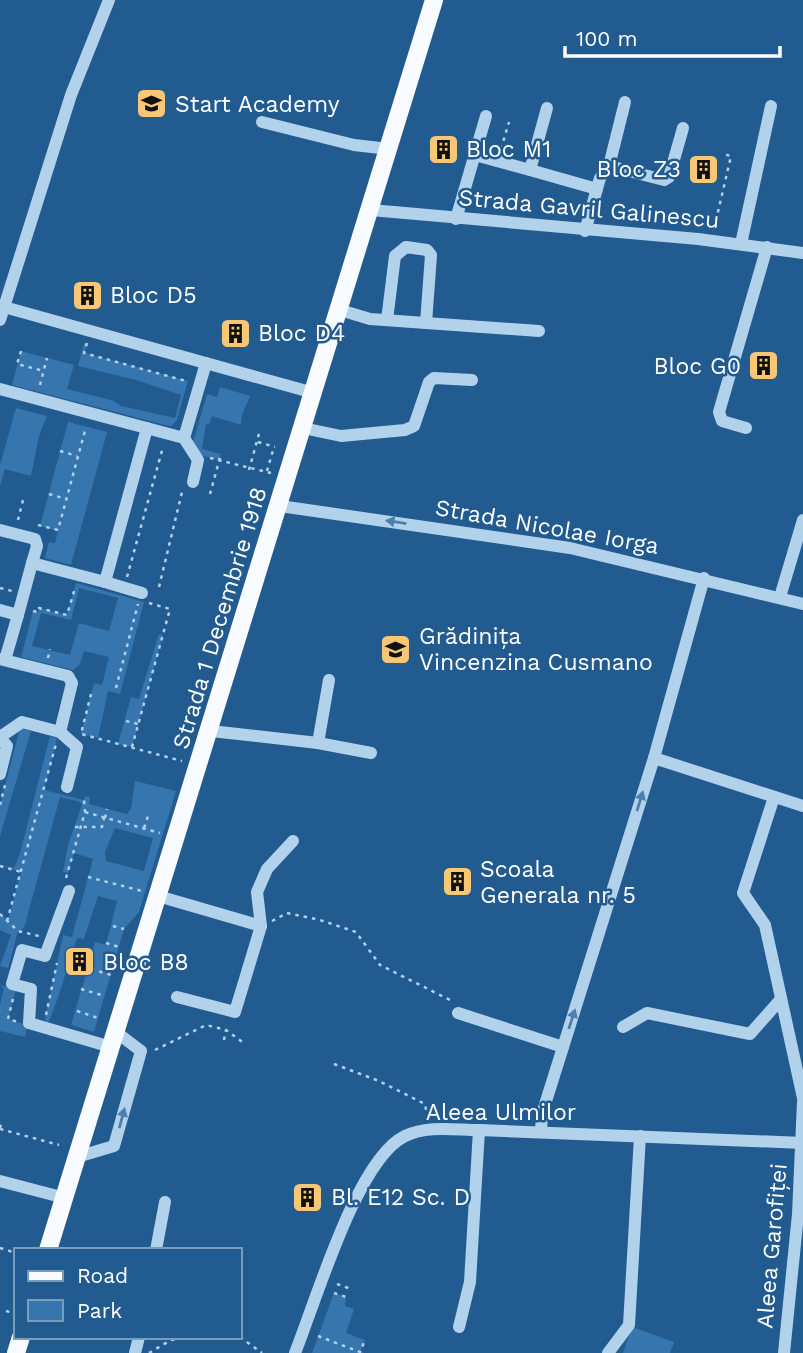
<svg xmlns="http://www.w3.org/2000/svg" width="803" height="1353" font-family="'Work Sans',sans-serif">
<style>
.green{fill:#3675ad;fill-rule:evenodd}
.lines{fill:none;stroke-linecap:round;stroke-linejoin:round}
.path{stroke:#b2d2ec;stroke-width:2.5;stroke-dasharray:3.5 5;stroke-linecap:butt}
.minor{stroke:#b2d2ec;stroke-width:12}
.major{stroke:#f8fbff;stroke-width:18}
.oneway{fill:#4d7fac}
.labels{text-anchor:middle;dominant-baseline:central;stroke-width:5;stroke-linejoin:round;paint-order:stroke}
.poi-label{font-size:23px;fill:#fff;stroke:#225b90;text-anchor:start}
.street-label{font-size:23px;fill:#fff;stroke:#225b90}
</style>
<rect width="100%" height="100%" fill="#225b90"/>
<!-- green -->
<g class="green">
<polygon points="84,343 87,343 85,353 188,381 177,420 171,426 165,425 12,385 21,351 74,365 67,389 114,401 121,406 175,418 181,395 136,380 78,366"/>
<polygon points="220,387 250,396 242,415 241,425 212,416 209,425 206,424 202,449 221,454 219,460 200,455 193,442 207,394 217,397"/>
<polygon points="16,408 47,416 39,436 31,476 5,469 0,486 0,465"/>
<polygon points="68,422 107,432 71,565 45,558 49,542 55,543 58,531 40,526"/>
<path d="M 76,583 L 144,602 L 120,694 L 108,691 L 98,738 L 81,734 L 94,683 L 102,685 L 109,657 L 84,651 L 80,664 L 73,670 L 21,657 L 33,611 L 38,612 L 39,608 L 67,615 ZM 79,588 L 118,598 L 109,631 L 79,623 L 70,655 L 32,646 L 41,613 L 71,620 Z"/>
<polygon points="159,634 163,635 132,747 118,744 131,697 139,699"/>
<polygon points="20,728 31,731 0,836 0,805"/>
<path d="M 50,736 L 57,738 L 44,790 L 84,800 L 85,796 L 90,797 L 89,804 L 127,814 L 131,808 L 135,781 L 176,791 L 139,912 L 124,929 L 94,1032 L 71,1025 L 87,971 L 90,971 L 93,960 L 90,958 L 95,942 L 106,945 L 117,901 L 98,896 L 84,939 L 77,938 C 67,967 59,1000 47,1025 L 45,1019 L 63,935 L 72,937 L 93,859 L 74,853 L 68,873 L 63,872 L 68,845 L 82,805 L 80,802 L 60,797 L 24,928 L 18,931 L 8,968 L 0,966 L 11,935 L 0,930 L 0,914 L 8,920 L 21,872 L 0,865 L 14,868 L 20,853 ZM 115,828 L 153,838 L 144,871 L 106,861 L 105,852 Z"/>
<polygon points="0,985 16,990 8,1019 27,1025 25,1037 0,1031 0,1004 4,989"/>
<polygon points="334,1293 346,1297 345,1306 354,1309 346,1333 365,1340 361,1351 364,1353 312,1353"/>
<polygon points="632,1327 674,1342 670,1353 623,1353"/>
</g>
<g class="lines">
<!-- path -->
<g class="path">
<polyline points="501,149 509,122"/>
<polyline points="714,229 731,156 723,154"/>
<polyline points="87,343 84,353 186,381"/>
<polyline points="21,351 17,364 44,371"/>
<polyline points="40,385 47,358"/>
<polyline points="258,442 275,447"/>
<polyline points="60,451 77,456"/>
<polyline points="210,458 271,473"/>
<polyline points="249,470 260,430"/>
<polyline points="267,471 274,447"/>
<polyline points="49,494 66,499"/>
<polyline points="210,494 221,454"/>
<polyline points="18,520 23,500"/>
<polyline points="38,525 58,530 86,427"/>
<polyline points="127,577 163,447"/>
<polyline points="159,587 183,488"/>
<polyline points="0,588 12,591"/>
<polyline points="33,611 38,612 39,608 67,615 75,588"/>
<polyline points="48,658 50,649"/>
<polyline points="116,688 138,604"/>
<polyline points="91,694 81,734 182,761"/>
<polyline points="126,721 138,724"/>
<polyline points="132,747 170,609 149,603"/>
<polyline points="0,805 5,785"/>
<polyline points="85,812 160,833"/>
<polyline points="105,818 107,809"/>
<polyline points="75,827 102,827 104,818"/>
<polyline points="144,828 148,816"/>
<polyline points="0,866 21,872"/>
<polyline points="88,877 142,891"/>
<polyline points="66,878 85,812 84,800"/>
<polyline points="0,914 18,931 39,936"/>
<polyline points="7,921 56,744"/>
<polyline points="272,921 287,913 320,920 356,932 380,965 452,1001"/>
<polyline points="113,926 124,929"/>
<polyline points="106,943 119,947"/>
<polyline points="91,969 111,975"/>
<polyline points="81,989 105,996"/>
<polyline points="13,999 8,1019 18,1022"/>
<polyline points="77,1011 98,1018"/>
<polyline points="46,1015 57,963"/>
<polyline points="224,1040 226,1030"/>
<polyline points="155,1050 206,1025 226,1030 245,1044"/>
<polyline points="334,1064 379,1081 425,1104 427,1116"/>
<polyline points="0,1128 2,1120"/>
<polyline points="0,1129 59,1145"/>
<polyline points="0,1248 16,1253"/>
<polyline points="337,1284 351,1289"/>
<polyline points="15,1286 16,1286"/>
<polyline points="334,1293 346,1297"/>
<polyline points="6,1311 14,1313"/>
<polyline points="318,1336 360,1352 365,1340"/>
<polyline points="240,1337 262,1353"/>
<polyline points="149,1353 171,1340 192,1337"/>
</g>
<!-- minor -->
<g class="minor">
<polyline points="547,108 530,170 597,189"/>
<polyline points="262,122 354,145 389,149"/>
<polyline points="475,155 530,170"/>
<polyline points="609,166 664,180 669,177 683,128"/>
<polyline points="371,210 698,239 803,253"/>
<polyline points="456,219 486,116"/>
<polyline points="585,231 600,178 609,166 625,102"/>
<polyline points="741,244 771,106"/>
<polyline points="4,307 314,393"/>
<polyline points="340,310 370,319 539,331"/>
<polyline points="0,320 71,95 109,0"/>
<polyline points="387,320 395,256 406,247 427,250 431,255 426,323"/>
<polyline points="0,389 184,438 198,460 193,482"/>
<polyline points="303,428 341,436 405,430 414,426 429,382 434,378 472,380"/>
<polyline points="746,428 722,421 719,412 767,247"/>
<polyline points="184,438 206,363"/>
<polyline points="280,506 570,548 803,604"/>
<polyline points="0,530 35,539 37,546 32,563"/>
<polyline points="105,582 142,593"/>
<polyline points="780,597 803,520"/>
<polyline points="0,610 18,615 32,563 105,582 147,428"/>
<polyline points="0,659 68,676 72,683 60,732 77,747 67,787"/>
<polyline points="5,660 18,615"/>
<polyline points="211,731 318,743 371,753"/>
<polyline points="0,737 22,722 60,732"/>
<polyline points="0,738 7,746 0,774"/>
<polyline points="318,743 329,680"/>
<polyline points="654,758 803,806"/>
<polyline points="774,797 743,893 765,925 803,1098"/>
<polyline points="69,891 45,956 22,950 12,984 31,989 29,1023 111,1047"/>
<polyline points="158,896 261,926"/>
<polyline points="177,997 235,1012 261,926 257,892 267,869 293,841"/>
<polyline points="458,1013 563,1047"/>
<polyline points="623,1027 647,1013 750,1034 781,999"/>
<polyline points="541,1131 542,1114 654,758 704,578"/>
<polyline points="77,1157 114,1146 141,1051 116,1032"/>
<polyline points="0,1181 65,1198"/>
<polyline points="156,1250 165,1202"/>
<polyline points="459,1327 470,1282 479,1130"/>
<polyline points="135,1353 139,1337"/>
<path d="M 295,1353 C 316,1301 357,1159 405,1136 C 428,1125 455,1130 479,1130 L 803,1143"/>
<polyline points="608,1353 629,1325 640,1136"/>
<polyline points="784,1353 798,1214 803,1102"/>
</g>
<!-- major -->
<g class="major">
<polyline points="48,1250 434,0"/>
<polyline points="16,1353 21,1337"/>
</g>
</g>
<!-- one-way arrows -->
<defs><path id="oneway-solid" d="M-6-.8H1V-3.2L6.5 0L1 3.2V.8H-6Z" transform="scale(1.75)"/></defs>
<g class="oneway">
<use href="#oneway-solid" transform="translate(396 522) rotate(-171)"/>
<use href="#oneway-solid" transform="translate(640 801) rotate(-73)"/>
<use href="#oneway-solid" transform="translate(572 1019) rotate(-72)"/>
<use href="#oneway-solid" transform="translate(122 1118) rotate(-75)"/>
</g>
<!-- icons -->
<defs>
<symbol id="school-square" viewBox="-11 -11 22 22"><rect x="-9" y="-9" width="18" height="18" rx="4" fill="#f8c674" stroke="#225b90"/><path d="M0-5L7-2L0 1L-7-2ZM-4 1L0 2.5L4 1V4Q0 6-4 4Z" fill="#111"/></symbol>
<symbol id="building-square" viewBox="-11 -11 22 22"><rect x="-9" y="-9" width="18" height="18" rx="4" fill="#f8c674" stroke="#225b90"/><path d="M-4-6H4V6H1V3H-1V6H-4ZM-2.5-4.3h1.7v1.8h-1.7ZM.8-4.3h1.7v1.8H.8ZM-2.5-1h1.7V.8h-1.7ZM.8-1h1.7V.8H.8Z" fill="#111"/></symbol>
</defs>
<g fill-rule="evenodd">
<use href="#school-square" x="134" y="86" width="35" height="35"/>
<use href="#building-square" x="426" y="132" width="35" height="35"/>
<use href="#building-square" x="686" y="152" width="35" height="35"/>
<use href="#building-square" x="70" y="278" width="35" height="35"/>
<use href="#building-square" x="218" y="316" width="35" height="35"/>
<use href="#building-square" x="746" y="348" width="35" height="35"/>
<use href="#school-square" x="378" y="632" width="35" height="35"/>
<use href="#building-square" x="440" y="864" width="35" height="35"/>
<use href="#building-square" x="62" y="944" width="35" height="35"/>
<use href="#building-square" x="290" y="1180" width="35" height="35"/>
</g>
<g class="labels">
<!-- poi labels -->
<g class="poi-label">
<text x="175" y="104">Start Academy</text>
<text x="466" y="149">Bloc M1</text>
<text x="681" y="169" text-anchor="end">Bloc Z3</text>
<text x="110" y="295">Bloc D5</text>
<text x="258" y="333">Bloc D4</text>
<text x="741" y="366" text-anchor="end">Bloc G0</text>
<text x="419" y="636">Grădinița<tspan x="419" dy="26">Vincenzina Cusmano</tspan></text>
<text x="480" y="869">Scoala<tspan x="480" dy="26">Generala nr. 5</tspan></text>
<text x="103" y="962">Bloc B8</text>
<text x="331" y="1197">Bl. E12 Sc. D</text>
</g>
<!-- street labels -->
<g class="street-label">
<text transform="translate(589 209) rotate(5)">Strada Gavril Galinescu</text>
<text transform="translate(547 527) rotate(10)">Strada Nicolae Iorga</text>
<text transform="translate(220 618) rotate(-73)">Strada 1 Decembrie 1918</text>
<text x="501" y="1112">Aleea Ulmilor</text>
<text transform="translate(772 1246) rotate(-85)">Aleea Garofiței</text>
</g>
</g>
<!-- legend -->
<rect x="14" y="1248" width="228" height="91" fill="#225b90" stroke="#7a9dbc" stroke-width="2"/>
<rect x="28" y="1271" width="35" height="10" fill="#f8fbff" stroke="#7a9dbc" stroke-width="2"/>
<text x="77" y="1283" font-size="21" fill="#ffffff">Road</text>
<rect x="28" y="1300" width="35" height="21" fill="#3675ad" stroke="#7a9dbc" stroke-width="2"/>
<text x="77" y="1318" font-size="21" fill="#ffffff">Park</text>
<!-- scale -->
<path d="M565 46v10h215v-10" fill="none" stroke="#ffffff" stroke-width="3.5"/>
<text x="576" y="46" font-size="21" fill="#ffffff" stroke="#225b90" stroke-width="5" paint-order="stroke">100 m</text>
</svg>
